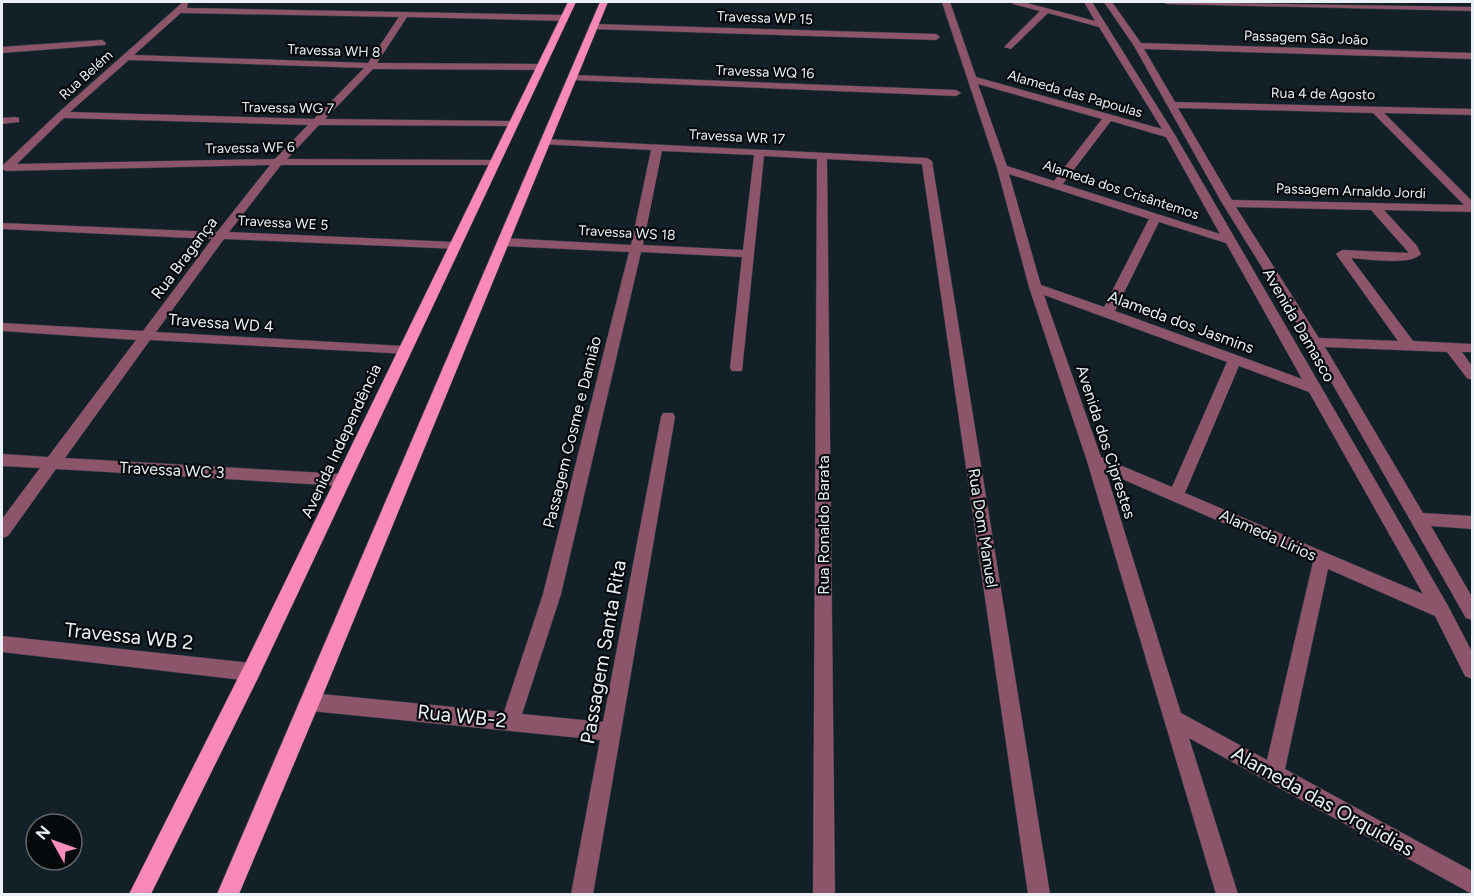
<svg xmlns="http://www.w3.org/2000/svg" width="1474" height="896" font-family="Figtree,sans-serif">
<style>
.lines{fill:none;stroke-linecap:round;stroke-linejoin:round}
.minor-casing{stroke:#313d45;stroke-width:1}
.major-casing{stroke:#313d45;stroke-width:1}
.minor{fill:#8c556a;fill-rule:evenodd}
.major{fill:#fb89b8;fill-rule:evenodd}
.labels{text-anchor:middle;dominant-baseline:central;stroke-width:4.5;stroke-linejoin:round;paint-order:stroke}
.far-street-label{font-size:14px;fill:#e9f1f7;stroke:#05090c}
.street-label{font-size:16px;fill:#e9f1f7;stroke:#05090c}
.near-street-label{font-size:20px;fill:#e9f1f7;stroke:#05090c}
</style>
<rect width="100%" height="100%" fill="#132028"/>
<g class="lines">
<defs>
<g id="minor">
<path d="M 942,2 L 950,2 L 976,77 L 1162,129 L 1099,27 L 1048,13 L 1011,49 L 1004,47 L 1040,11 L 1013,4 L 1012,2 L 1023,2 L 1095,21 L 1084,2 L 1092,2 L 1175,135 L 1447,604 L 1472,652 L 1472,679 L 1465,676 L 1435,616 L 1328,569 L 1285,769 L 1472,871 L 1472,894 L 1189,738 L 1238,894 L 1216,894 L 1087,461 L 1029,287 L 997,168 ZM 978,84 L 1102,119 L 1054,181 L 1007,166 ZM 1111,121 L 1166,137 L 1220,234 L 1063,184 ZM 1009,174 L 1149,219 L 1104,307 L 1041,285 ZM 1159,222 L 1226,243 L 1302,379 L 1115,311 ZM 1044,295 L 1227,362 L 1172,487 L 1101,457 ZM 1239,366 L 1309,392 L 1423,594 L 1185,493 ZM 1106,472 L 1313,562 L 1267,760 L 1181,713 Z"/>
<path d="M 1104,2 L 1112,2 L 1141,43 L 1472,53 L 1472,59 L 1144,49 L 1175,102 L 1472,109 L 1472,115 L 1384,113 L 1472,201 L 1472,212 L 1384,210 L 1417,246 L 1421,254 C 1410,266 1368,259 1351,258 L 1413,341 L 1472,344 L 1472,352 L 1462,352 L 1472,366 L 1472,380 L 1467,378 L 1447,352 L 1325,347 L 1423,513 L 1472,516 L 1472,529 L 1431,526 L 1472,597 L 1472,620 L 1466,618 L 1309,343 L 1222,203 L 1134,46 ZM 1178,108 L 1373,113 L 1464,205 L 1232,200 ZM 1236,207 L 1371,210 L 1409,253 L 1342,250 L 1336,254 L 1398,341 L 1319,338 Z"/>
<polygon points="1163,2 1472,7 1472,11 1167,4"/>
<path d="M 182,3 L 188,3 L 187,8 L 564,15 L 568,18 L 564,21 L 407,17 L 377,63 L 540,64 L 545,67 L 540,70 L 373,69 L 325,119 L 513,121 L 517,122 L 517,126 L 319,125 L 287,159 L 494,160 L 498,161 L 498,165 L 281,165 L 229,232 L 455,242 L 461,246 L 459,249 L 224,239 L 156,332 L 403,346 L 408,348 L 410,351 L 408,354 L 150,340 L 65,458 L 343,474 L 348,476 L 351,480 L 348,484 L 343,486 L 56,469 L 8,536 L 2,538 L 2,519 L 40,468 L 2,466 L 2,454 L 48,457 L 136,340 L 2,331 L 2,323 L 143,331 L 212,239 L 2,229 L 2,223 L 217,232 L 270,165 L 6,171 L 2,169 L 2,166 L 58,113 ZM 181,13 L 399,17 L 368,63 L 134,55 ZM 129,60 L 364,68 L 314,119 L 70,112 ZM 64,118 L 308,125 L 275,159 L 17,164 Z"/>
<polygon points="593,24 936,34 940,37 936,40 590,29 589,27"/>
<polygon points="102,40 106,43 105,45 2,53 2,47"/>
<polygon points="573,75 956,90 961,93 956,96 570,80 568,78"/>
<polygon points="15,117 19,118 19,122 2,124 2,118"/>
<path d="M 545,139 L 927,158 L 932,161 L 1050,894 L 1028,894 L 922,164 L 827,159 L 835,894 L 813,894 L 817,159 L 764,156 L 742,371 L 732,371 L 730,368 L 742,257 L 641,252 L 561,594 L 522,714 L 603,722 L 661,417 L 663,413 L 673,413 L 675,417 L 593,894 L 571,894 L 600,740 L 311,711 L 304,708 L 302,702 L 304,696 L 311,693 L 504,712 L 543,594 L 629,252 L 504,246 L 498,242 L 504,238 L 631,245 L 651,150 L 541,144 L 541,140 ZM 662,151 L 754,155 L 743,250 L 643,245 Z"/>
<polygon points="2,636 251,663 258,666 260,672 258,678 251,681 2,652"/>
</g>
<g id="major">
<polygon points="568,2 576,2 258,678 151,894 129,894 244,666"/>
<polygon points="600,2 608,2 320,702 239,894 217,894"/>
</g>
</defs>
<!-- minor casing -->
<use href="#minor" class="minor-casing"/>
<!-- major casing -->
<use href="#major" class="major-casing"/>
<!-- minor -->
<use href="#minor" class="minor"/>
<!-- major -->
<use href="#major" class="major"/>
</g>
<g class="labels">
<!-- far-street labels -->
<g class="far-street-label">
<text transform="translate(765 18) rotate(2)">Travessa WP 15</text>
<text transform="translate(1306 38) rotate(2)">Passagem São João</text>
<text transform="translate(334 51) rotate(2)">Travessa WH 8</text>
<text transform="translate(765 72) rotate(2)">Travessa WQ 16</text>
<text transform="translate(86 75) rotate(-42)">Rua Belém</text>
<text transform="translate(1075 94) rotate(16)">Alameda das Papoulas</text>
<text transform="translate(1323 94) rotate(1)">Rua 4 de Agosto</text>
<text transform="translate(288 108) rotate(1)">Travessa WG 7</text>
<text transform="translate(737 137) rotate(3)">Travessa WR 17</text>
<text transform="translate(250 148) rotate(-1)">Travessa WF 6</text>
<text transform="translate(1121 190) rotate(18)">Alameda dos Crisântemos</text>
<text transform="translate(1351 191) rotate(2)">Passagem Arnaldo Jordi</text>
<text transform="translate(283 223) rotate(3)">Travessa WE 5</text>
<text transform="translate(627 233) rotate(3)">Travessa WS 18</text>
</g>
<!-- street labels -->
<g class="street-label">
<text transform="translate(184 258) rotate(-53)">Rua Bragança</text>
<text transform="translate(1181 322) rotate(20)">Alameda dos Jasmins</text>
<text transform="translate(221 323) rotate(4)">Travessa WD 4</text>
<text transform="translate(1299 325) rotate(60)">Avenida Damasco</text>
<text transform="translate(572 432) rotate(-76)">Passagem Cosme e Damião</text>
<text transform="translate(341 441) rotate(-65)">Avenida Independência</text>
<text transform="translate(1106 442) rotate(72)">Avenida dos Ciprestes</text>
<text transform="translate(172 470) rotate(3)">Travessa WC 3</text>
<text transform="translate(823 525) rotate(-90)">Rua Ronaldo Barata</text>
<text transform="translate(983 528) rotate(81)">Rua Dom Manuel</text>
<text transform="translate(1268 535) rotate(24)">Alameda Lírios</text>
</g>
<!-- near-street labels -->
<g class="near-street-label">
<text transform="translate(129 636) rotate(6)">Travessa WB 2</text>
<text transform="translate(603 652) rotate(-80)">Passagem Santa Rita</text>
<text transform="translate(462 716) rotate(6)">Rua WB-2</text>
<text transform="translate(1323 801) rotate(29)">Alameda das Orquidias</text>
</g>
</g>
<!-- border -->
<rect width="1474" height="896" fill="none" stroke="#e9f1f7" stroke-width="6"/>
<!-- north arrow -->
<g transform="translate(54 842) rotate(310)"><circle r="28" fill="#05090c" stroke="#60666a" stroke-width="1.5"/>
<path d="M0-4.5L10 22L0 15L-10 22Z" fill="#fe8ebc"/>
<text y="-9" font-size="16" font-weight="bold" text-anchor="middle" fill="#e9f1f7">N</text>
</g>
</svg>
